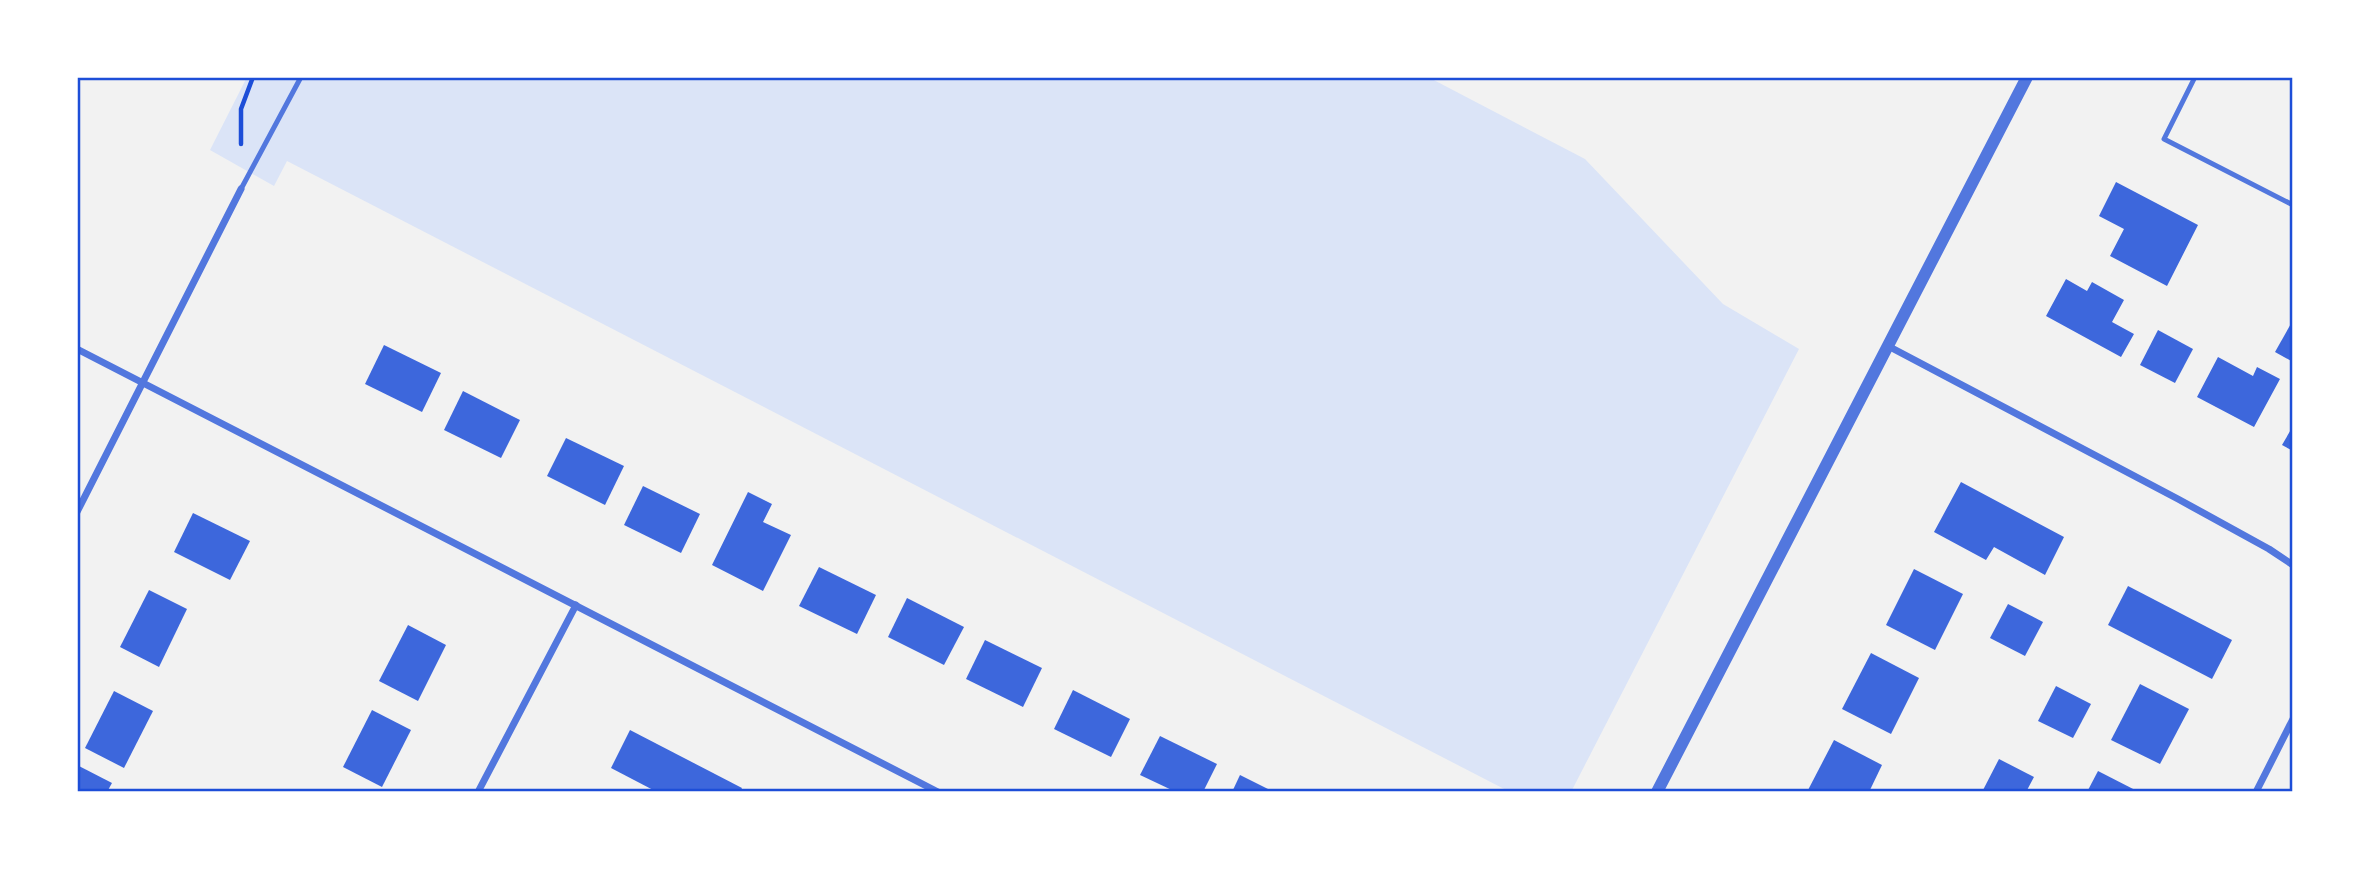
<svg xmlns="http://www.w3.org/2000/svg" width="2370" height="869" font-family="'Fira Sans Condensed',sans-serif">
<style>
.green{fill:#dbe4f7}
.building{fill:#3d67dc}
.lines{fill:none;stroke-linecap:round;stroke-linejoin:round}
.path{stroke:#1d4ed8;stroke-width:4.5}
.service{stroke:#5277de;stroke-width:5}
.minor{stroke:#5277de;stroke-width:7}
.tertiary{stroke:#5277de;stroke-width:12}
.neatline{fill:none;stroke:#1d4ed8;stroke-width:2.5}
</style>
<rect width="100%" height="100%" fill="#f2f2f2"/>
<!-- green -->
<polygon class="green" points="247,77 1428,77 1585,159 1723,304 1799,349 1571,792 1510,792 287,161 274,186 210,150"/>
<!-- building -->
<g class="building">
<polygon points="2116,182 2198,225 2167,286 2110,256 2124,229 2099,216"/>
<polygon points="2066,279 2087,291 2092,282 2124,300 2112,322 2134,334 2121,357 2046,316"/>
<polygon points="2293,320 2293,362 2275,352"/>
<polygon points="2158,330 2193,349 2175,383 2140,365"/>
<polygon points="384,345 441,373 422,412 365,384"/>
<polygon points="2218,357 2253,376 2257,367 2280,379 2254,427 2197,397"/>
<polygon points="463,391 520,420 501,458 444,430"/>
<polygon points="2293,426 2293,451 2282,445"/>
<polygon points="566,438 624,466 605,505 547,476"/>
<polygon points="1961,482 2064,537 2045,575 1994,547 1986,560 1934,532"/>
<polygon points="643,486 700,514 681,553 624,525"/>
<polygon points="748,492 772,504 763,522 791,535 763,591 712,565"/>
<polygon points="193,513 250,541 230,580 174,552"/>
<polygon points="819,567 876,595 857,634 799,606"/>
<polygon points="1914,569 1963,594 1935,650 1886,625"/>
<polygon points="2128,586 2232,640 2212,679 2108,625"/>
<polygon points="149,590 187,609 159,667 120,647"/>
<polygon points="907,598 964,627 944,665 888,637"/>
<polygon points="2008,604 2043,622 2025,656 1990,638"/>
<polygon points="408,625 446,645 418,701 379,681"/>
<polygon points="985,640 1042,668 1023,707 966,679"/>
<polygon points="1871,653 1919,678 1891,734 1842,709"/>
<polygon points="2140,684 2189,709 2160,764 2111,740"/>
<polygon points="2056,686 2091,704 2073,738 2038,721"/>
<polygon points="1073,690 1130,719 1111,757 1054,729"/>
<polygon points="114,691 153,711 124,768 85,748"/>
<polygon points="372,710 411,730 382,787 343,767"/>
<polygon points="630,730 742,788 740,792 657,792 611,768"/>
<polygon points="1160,736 1217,764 1203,792 1176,792 1140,775"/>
<polygon points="1834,740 1882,765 1869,792 1807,792"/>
<polygon points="1999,759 2034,777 2026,792 1982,792"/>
<polygon points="77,765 112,783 107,792 77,792"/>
<polygon points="2098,771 2139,792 2087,792"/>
<polygon points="1240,775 1274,792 1232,792"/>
</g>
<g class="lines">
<!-- path -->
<polyline class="path" points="241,144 241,109 253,77"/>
<!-- service -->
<g class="service">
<polyline points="2195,77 2164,139 2293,205"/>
<polyline points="241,189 301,77"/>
</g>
<!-- minor -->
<g class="minor">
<polyline points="1888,346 2178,499 2269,549 2293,565"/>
<polyline points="77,349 938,792"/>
<polyline points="77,512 241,189"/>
<polyline points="478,792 576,605"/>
<polyline points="2256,792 2293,719"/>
</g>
<!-- tertiary -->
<polyline class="tertiary" points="1657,792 2027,77"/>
</g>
<!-- border -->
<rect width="2370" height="869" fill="none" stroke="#ffffff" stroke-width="158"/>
<rect x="79" y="79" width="2212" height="711" class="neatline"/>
</svg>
